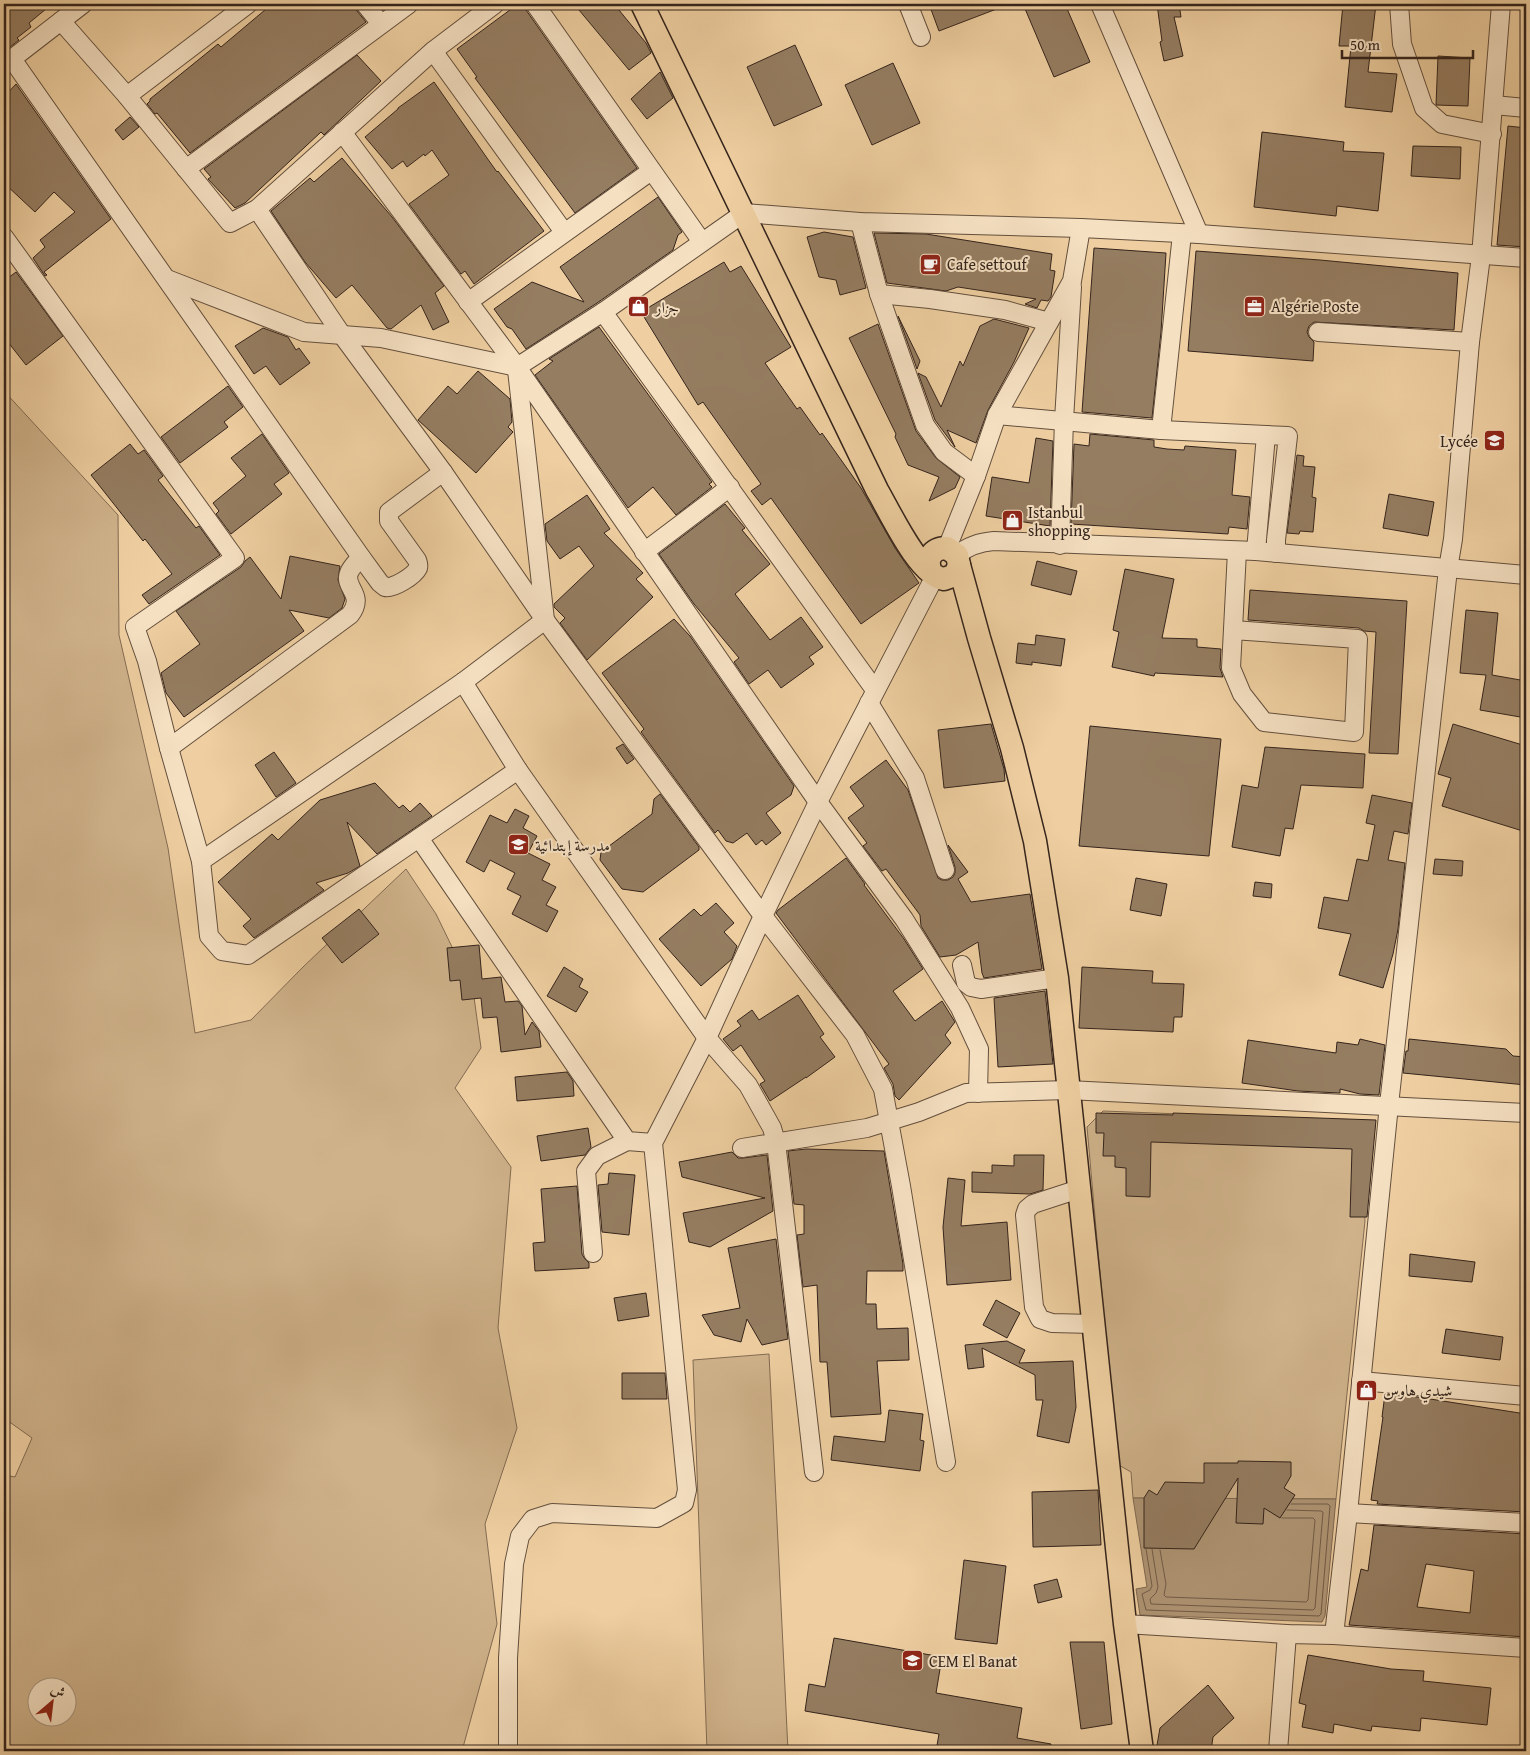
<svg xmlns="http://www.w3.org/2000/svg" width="1530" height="1755" font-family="'Gentium Book Plus',Amiri,serif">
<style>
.green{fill:#cfb28a;stroke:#826b53;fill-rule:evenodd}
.water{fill:#af9574;stroke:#7e6851}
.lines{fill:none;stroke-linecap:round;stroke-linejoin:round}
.shore{stroke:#725c48;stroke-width:1}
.building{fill:#957d61;stroke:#34241c;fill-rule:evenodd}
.minor-casing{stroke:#634f3d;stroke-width:20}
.major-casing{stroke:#34241c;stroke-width:25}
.minor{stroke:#f5e0c2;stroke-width:18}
.major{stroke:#efcfa1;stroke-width:22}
.labels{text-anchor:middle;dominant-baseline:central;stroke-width:4;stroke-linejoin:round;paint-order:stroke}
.poi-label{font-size:16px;fill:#34241c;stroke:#f5e0c2;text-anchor:start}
</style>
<rect width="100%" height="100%" fill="#efcfa1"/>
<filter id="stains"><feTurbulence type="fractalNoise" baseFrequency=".004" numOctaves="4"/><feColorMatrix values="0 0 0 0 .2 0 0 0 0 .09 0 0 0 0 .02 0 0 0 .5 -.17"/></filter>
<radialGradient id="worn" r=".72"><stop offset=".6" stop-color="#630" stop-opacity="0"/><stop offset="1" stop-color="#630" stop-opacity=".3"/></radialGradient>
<!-- green -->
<g class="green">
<path d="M 4,391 L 118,515 L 119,635 L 168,848 L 195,1033 L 251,1020 L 303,967 L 406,869 L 436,914 L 473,990 L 481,1048 L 455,1088 L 511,1167 L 498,1328 L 517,1428 L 485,1524 L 497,1624 L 462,1751 L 4,1751 L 4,1475 L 15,1477 L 32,1438 L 4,1418 ZM 38,1688 L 68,1688 L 68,1718 L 38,1718 Z"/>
<polygon points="1103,1111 1361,1121 1365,1221 1336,1499 1133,1498 1131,1472 1117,1464 1087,1127"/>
<polygon points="769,1354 788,1751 707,1751 693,1360"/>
</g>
<!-- water -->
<polygon class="water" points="1133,1498 1336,1499 1325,1616 1322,1622 1140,1615 1136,1589 1147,1587"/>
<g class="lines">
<!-- shore -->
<g class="shore">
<polyline points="1146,1549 1152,1586 1150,1590 1142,1594 1146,1610 1319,1616 1321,1614 1330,1506 1328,1504 1291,1504"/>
<polyline points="1152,1549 1158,1587 1156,1593 1150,1599 1151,1604 1313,1610 1315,1608 1323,1512 1321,1511 1287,1510"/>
<polyline points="1160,1550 1166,1584 1164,1595 1166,1597 1306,1602 1308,1600 1315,1520 1313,1518 1282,1518"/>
</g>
</g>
<!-- building -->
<g class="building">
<polygon points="4,4 52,4 29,23 31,27 17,38 19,40 4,52"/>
<polygon points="272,4 355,4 357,11 366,22 190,153 157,113 155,114 147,104 150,101 150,99 218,44 221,47"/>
<polygon points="518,4 525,4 526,10 637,168 575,213 475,78 477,77 457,49"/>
<polygon points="574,4 614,4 646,43 651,53 629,70"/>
<polygon points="929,4 1007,4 1007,5 939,31"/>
<polygon points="1023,4 1065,4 1090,62 1054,77"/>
<polygon points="1157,4 1179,4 1181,17 1174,17 1183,56 1164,61 1160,42 1162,41"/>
<polygon points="1343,4 1376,4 1368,72 1397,74 1392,112 1345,107 1351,46 1339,46"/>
<polygon points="795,45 822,105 774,126 747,67"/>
<polygon points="357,55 381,81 324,135 321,132 245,203 235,208 208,179 211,177 204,169"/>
<polygon points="1438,56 1470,58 1468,106 1436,105"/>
<polygon points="893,63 920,123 872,145 845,85"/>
<polygon points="660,72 673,98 647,119 631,99"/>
<polygon points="434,82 487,158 497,172 498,171 544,231 474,284 465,271 461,274 409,204 449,175 432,150 425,156 424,154 407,167 403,161 392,169 365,137 398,109 398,108"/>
<polygon points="16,84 111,219 44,272 47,275 45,276 33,258 45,247 40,240 75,212 54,192 35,212 4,183 4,97"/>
<polygon points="130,117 139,127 123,140 115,130"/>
<polygon points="1508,126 1526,128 1526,247 1497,245"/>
<polygon points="1262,132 1344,142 1343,151 1384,153 1378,211 1337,206 1336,216 1254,207"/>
<polygon points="1413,146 1461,147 1460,179 1411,176"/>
<polygon points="342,158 392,217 444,286 435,293 449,322 433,330 421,305 391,329 387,328 352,285 336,298 305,262 271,211 310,178 314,182"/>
<polygon points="658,197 682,232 678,235 673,250 597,303 526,349 512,329 507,327 494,309 532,282 584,302 560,267"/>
<polygon points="824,232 853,237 866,288 840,295 836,280 819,277 807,237"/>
<polygon points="874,233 926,234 1052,254 1050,270 1055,271 1051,297 1048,301 1041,300 1037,308 1025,304 1036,299 958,287 946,291 887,283"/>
<polygon points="1094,248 1166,253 1161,332 1152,418 1082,412"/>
<polygon points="1196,251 1320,260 1458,273 1454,330 1314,322 1309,326 1307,332 1309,337 1314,342 1313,361 1188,351"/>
<polygon points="724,262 730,272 741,266 791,347 765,363 797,409 800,407 820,435 822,433 861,488 895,548 919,583 861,624 771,498 762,505 751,491 761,484 703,402 698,405 641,312"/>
<polygon points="16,272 63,336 26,365 4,337 4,281"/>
<polygon points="898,316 920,361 917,369"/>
<polygon points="994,319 1029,328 1014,362 988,410 976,443 947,430 955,447 935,420 918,373 926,377 941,407 960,361 963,366 980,326"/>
<polygon points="878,324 916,431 936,458 960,477 955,488 929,501 939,477 908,465 895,437 896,434 849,338"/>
<polygon points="599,327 712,482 709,484 712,487 676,515 653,487 628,508 535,375 553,361 549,359"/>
<polygon points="263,328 288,337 296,350 299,348 310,363 280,385 266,366 254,374 235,346"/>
<polygon points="478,371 510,399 512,422 508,427 513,432 476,473 418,420 448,386 457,394"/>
<polygon points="228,386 243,407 224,422 228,427 180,463 161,437"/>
<polygon points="262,434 289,473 274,484 282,494 231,534 216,514 219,511 213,503 246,476 231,458"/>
<polygon points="1090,434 1154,440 1154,447 1167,449 1184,450 1185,446 1236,450 1232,495 1250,497 1247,529 1229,527 1228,534 1071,524 1074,444 1089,446"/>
<polygon points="1036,438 1053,441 1050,526 986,516 992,477 1029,483"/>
<polygon points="130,444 138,454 144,450 163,476 158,480 196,528 199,526 220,555 149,604 142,595 172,574 145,539 143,541 91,475"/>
<polygon points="1297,455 1304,456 1303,466 1315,467 1312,497 1316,498 1313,532 1300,531 1299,534 1287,533"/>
<polygon points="1389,494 1434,502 1428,536 1383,528"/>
<polygon points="587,495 610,529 604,533 643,573 636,579 653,597 587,660 560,623 565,618 554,607 554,604 594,566 579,546 560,559 547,541 545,524"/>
<polygon points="725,504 745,528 742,530 770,564 735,594 770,640 801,617 823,647 809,657 814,664 781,688 768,670 749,684 734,662 739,658 694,604 659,554"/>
<polygon points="290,556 340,566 338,580 345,599 342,608 329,618 289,610 304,631 184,717 166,693 161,673 200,644 176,611 241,567 245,561 250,557 281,599"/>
<polygon points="1037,561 1077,571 1071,595 1031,585"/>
<polygon points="1125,569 1174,579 1162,638 1197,639 1197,647 1221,649 1220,668 1223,677 1155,673 1154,676 1112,667 1119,632 1113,630"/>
<polygon points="1250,590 1407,601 1398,754 1369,753 1376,632 1364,631 1359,628 1248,620"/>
<polygon points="1466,610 1498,613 1492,675 1526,681 1526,718 1480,710 1486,675 1460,673"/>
<polygon points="674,619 690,636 794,786 791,795 766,813 781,833 766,845 762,840 756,845 747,833 733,843 726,841 718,830 715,833 641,732 644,729 602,673"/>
<polygon points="1036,635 1065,639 1061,666 1032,662 1032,665 1016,663 1018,643 1035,645"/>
<polygon points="991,724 1004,769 1005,781 944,788 938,730"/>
<polygon points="1453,724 1526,746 1526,832 1442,806 1451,778 1438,774"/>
<polygon points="1090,726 1221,739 1209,856 1079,846"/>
<polygon points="623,744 634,759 627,764 616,748"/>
<polygon points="1265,747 1365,754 1363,788 1301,785 1293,829 1285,828 1280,856 1232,847 1242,785 1258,788"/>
<polygon points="274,752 296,783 276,797 255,765"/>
<polygon points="886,760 908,790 938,878 942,880 948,880 953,877 955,873 955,867 948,845 968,872 958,879 971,902 1030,894 1042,969 984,978 982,973 978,942 956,955 940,957 921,926 920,915 886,869 882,871 863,846 867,843 848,818 864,806 850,787"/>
<polygon points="375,783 399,808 403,805 410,812 420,803 432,816 377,854 347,822 360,866 348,873 316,883 324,890 254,938 243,926 251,919 218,882 272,834 278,840 320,800"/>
<polygon points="660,794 699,847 699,850 643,892 622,889 600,860 601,852 652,814 654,799"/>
<polygon points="1372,795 1412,803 1408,834 1394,831 1388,860 1405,863 1398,929 1393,954 1383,988 1339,975 1351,934 1318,928 1324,897 1348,901 1357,859 1368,861 1375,825 1366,823"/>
<polygon points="515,809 529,816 523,828 537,836 528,853 550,864 542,880 556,887 546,905 558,911 547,932 512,914 521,896 507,889 515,873 490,860 484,872 466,862 490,815 507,823"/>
<polygon points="846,858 865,884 864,885 904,939 923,969 893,991 915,1021 942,1001 955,1022 945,1035 951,1043 899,1100 895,1096 893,1084 884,1068 889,1064 776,913 778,910"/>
<polygon points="1435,859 1463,861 1462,876 1433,874"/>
<polygon points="1136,878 1167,884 1161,916 1130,910"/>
<polygon points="1255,882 1272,884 1271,898 1253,896"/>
<polygon points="716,903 734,923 724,932 737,946 732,959 701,986 659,939 694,909 701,916"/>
<polygon points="359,909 379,934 342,963 322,938"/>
<polygon points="479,945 482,979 501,977 505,1002 518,1001 522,1006 525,1035 532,1022 539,1031 541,1047 501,1052 497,1017 483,1018 481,998 462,1000 460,980 450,981 447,948"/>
<polygon points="564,967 583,979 579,987 588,992 576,1012 547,996"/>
<polygon points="1082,967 1153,971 1152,983 1184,984 1182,1017 1174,1017 1173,1032 1079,1028"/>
<polygon points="1045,991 1053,1064 998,1067 994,998"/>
<polygon points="798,995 824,1034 820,1037 835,1057 806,1078 806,1077 770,1101 760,1084 765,1081 741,1045 733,1051 723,1039 741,1026 737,1021 752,1010 759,1020"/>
<polygon points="1360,1039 1385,1045 1379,1095 1360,1094 1340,1089 1340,1093 1298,1091 1242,1083 1248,1040 1336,1053 1337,1042 1358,1045"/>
<polygon points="1409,1039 1506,1049 1513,1056 1526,1057 1526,1085 1403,1073 1406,1051 1408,1051"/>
<polygon points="567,1072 573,1081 574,1096 517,1101 515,1077"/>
<polygon points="1096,1113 1173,1115 1173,1113 1376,1120 1367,1217 1350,1217 1352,1149 1151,1142 1150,1197 1126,1196 1126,1168 1115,1167 1115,1156 1103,1156 1104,1133 1096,1133"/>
<polygon points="588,1128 591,1147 585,1155 541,1161 537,1136"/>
<polygon points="806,1149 884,1151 903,1264 903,1271 867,1271 866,1304 876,1304 877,1329 908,1328 909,1360 877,1361 881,1414 831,1417 827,1362 820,1362 817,1285 803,1287 797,1235 804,1234 804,1205 794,1204 788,1151"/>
<polygon points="732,1152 738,1158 743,1158 767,1155 773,1211 710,1247 689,1242 683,1213 765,1198 682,1177 679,1162"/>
<polygon points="1014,1155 1044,1155 1043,1190 1030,1194 972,1192 972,1172 992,1173 992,1165 1014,1166"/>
<polygon points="609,1173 635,1175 629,1235 602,1232 598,1185 608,1184"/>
<polygon points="948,1178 965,1180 961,1226 1007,1222 1011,1280 947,1285 943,1227"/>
<polygon points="577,1186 582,1254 585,1259 589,1263 589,1268 535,1271 533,1243 545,1242 541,1189"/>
<polygon points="776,1239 788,1339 762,1345 747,1319 741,1342 714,1335 702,1315 740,1308 728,1248"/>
<polygon points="1410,1254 1475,1262 1472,1282 1409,1276"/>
<polygon points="646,1293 649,1316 618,1321 614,1298"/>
<polygon points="996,1300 1020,1313 1007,1338 983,1325"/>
<polygon points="1446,1329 1503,1337 1500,1360 1442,1353"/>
<polygon points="1007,1341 1025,1350 1019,1363 1073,1361 1076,1407 1069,1443 1037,1436 1043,1400 1036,1400 1035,1375 982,1348 984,1367 968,1369 965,1345"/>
<polygon points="622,1373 665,1373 667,1399 622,1399"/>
<polygon points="1385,1394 1411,1396 1526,1414 1526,1512 1377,1504 1378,1501 1371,1500 1383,1417 1382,1417"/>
<polygon points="889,1410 923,1414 920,1440 924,1441 920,1471 831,1460 834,1436 885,1442"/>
<polygon points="1238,1461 1291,1462 1291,1476 1284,1488 1295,1495 1280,1518 1264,1508 1263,1524 1236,1523 1238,1478 1194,1549 1144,1548 1144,1498 1149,1490 1157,1495 1165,1482 1204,1483 1204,1463 1238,1463"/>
<polygon points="1098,1490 1101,1545 1033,1547 1032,1492"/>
<path d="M 1374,1525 L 1526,1534 L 1526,1637 L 1349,1625 L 1361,1569 L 1368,1571 ZM 1426,1564 L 1474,1571 L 1470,1613 L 1417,1607 Z"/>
<polygon points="964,1560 1006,1566 997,1644 955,1639"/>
<polygon points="1057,1579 1062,1597 1038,1603 1034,1585"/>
<polygon points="834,1638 942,1657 936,1693 1022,1708 1017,1738 1051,1744 1050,1751 936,1751 939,1734 805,1711 809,1684 825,1687"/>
<polygon points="1070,1642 1104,1642 1112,1724 1081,1729"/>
<polygon points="1308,1655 1391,1669 1424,1671 1423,1681 1491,1688 1487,1725 1421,1718 1420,1731 1372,1726 1371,1731 1334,1724 1333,1733 1302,1727 1306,1705 1299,1703"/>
<polygon points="1208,1685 1234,1718 1213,1737 1211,1751 1156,1751 1160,1728"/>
</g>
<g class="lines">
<defs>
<g id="minor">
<polyline points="365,4 381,24"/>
<polyline points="535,4 702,242"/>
<polyline points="908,4 921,37"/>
<polyline points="1100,4 1199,234"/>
<polyline points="1399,4 1402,44 1424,108 1442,124 1492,134"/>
<polyline points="61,21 127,96 230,223 257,209 433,51 495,4"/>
<polyline points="433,51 564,232"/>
<path d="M 12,59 L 361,557 L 380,583 L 385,587 C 393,589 414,576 418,568 C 419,565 418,563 417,560 L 389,521 L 389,512 L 443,472"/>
<polyline points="4,65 83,4"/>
<polyline points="127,96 248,4"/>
<polyline points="1494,105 1526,108"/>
<polyline points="342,132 517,367 818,802 904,919 960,1008 979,1049 978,1093"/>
<polyline points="186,169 409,4"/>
<polyline points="257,209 342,335 443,472 545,620 763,916 855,1035 883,1089 901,1186 946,1462"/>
<polyline points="860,222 879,294 925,425 944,452 976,476"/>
<polyline points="4,237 235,558 135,627 147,661 169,748 201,861 209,936 222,951 248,955 518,770"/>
<polyline points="167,279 304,332 381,338 517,367 603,312 744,213 860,222 1081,228 1199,234 1526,258"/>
<polyline points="879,294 930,299 1005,310 1049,322"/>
<polyline points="468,302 651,171"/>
<polyline points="603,312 875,690"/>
<polyline points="1318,332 1470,342"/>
<polyline points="997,415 1161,430 1288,436 1276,540 1276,553"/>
<polyline points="1161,430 1182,234"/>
<polyline points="1060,545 1064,420 1072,287"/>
<polyline points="947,548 976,476 997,415 1072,281 1081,228"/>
<polyline points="1256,551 1266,435"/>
<polyline points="644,552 730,487"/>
<path d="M 957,555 C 968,546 980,542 994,541 L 1256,551 L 1526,575"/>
<polyline points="1233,630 1358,639 1354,732 1264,722 1242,694 1231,668 1237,551"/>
<polyline points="463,682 518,770 707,1038 748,1085 772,1128 776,1142 814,1472"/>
<polyline points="869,703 915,778 945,870"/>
<path d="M 169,748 L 350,615 C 366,594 343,588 349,573 C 351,567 357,562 361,557"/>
<polyline points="419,838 627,1141 653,1143"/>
<polyline points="201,861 463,682 545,620 517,370"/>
<polyline points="962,965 966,983 971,987 981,989 1057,978"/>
<polyline points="742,1148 867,1128 919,1112 966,1093 1068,1090 1526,1113"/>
<polyline points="1079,1189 1033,1204 1027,1209 1025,1215 1034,1307 1040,1319 1052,1323 1093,1324"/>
<polyline points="593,1253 586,1171 597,1156 627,1141"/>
<polyline points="1361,1381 1526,1396"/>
<polyline points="1348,1513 1526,1523"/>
<polyline points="1125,1624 1287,1634 1334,1635 1526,1648"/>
<polyline points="1334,1635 1348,1513 1389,1105 1448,569 1453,539 1470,342 1481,256 1501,4"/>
<polyline points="508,1751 508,1658 514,1564 520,1536 533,1519 552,1513 657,1518 684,1503 687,1490 653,1143 707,1038 763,916 818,802 935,576"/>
<polyline points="1278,1751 1287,1634"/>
</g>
<g id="major">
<path d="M 642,4 L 877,490 C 890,512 919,576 944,579 L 955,575 L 959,565 L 957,555 L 947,548 C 932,548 925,559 931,572"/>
<polyline points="959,565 979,638 1012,748 1035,841 1057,978 1125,1624 1142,1751"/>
</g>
</defs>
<!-- minor casing -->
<use href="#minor" class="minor-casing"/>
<!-- major casing -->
<use href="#major" class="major-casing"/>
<!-- minor -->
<use href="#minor" class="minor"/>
<!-- major -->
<use href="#major" class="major"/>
</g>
<!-- icons -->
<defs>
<symbol id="cafe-square" viewBox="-11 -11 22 22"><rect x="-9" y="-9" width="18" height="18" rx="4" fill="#8f2418" stroke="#f5e0c2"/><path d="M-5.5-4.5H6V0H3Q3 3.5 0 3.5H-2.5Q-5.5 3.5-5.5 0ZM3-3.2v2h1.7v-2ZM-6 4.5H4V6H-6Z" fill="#fff"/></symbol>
<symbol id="office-square" viewBox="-11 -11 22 22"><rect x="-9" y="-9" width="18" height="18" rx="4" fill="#8f2418" stroke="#f5e0c2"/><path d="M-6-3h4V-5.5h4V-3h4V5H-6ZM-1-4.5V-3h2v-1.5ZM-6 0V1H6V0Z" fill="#fff"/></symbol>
<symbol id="shop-square" viewBox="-11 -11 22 22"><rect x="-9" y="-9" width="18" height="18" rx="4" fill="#8f2418" stroke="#f5e0c2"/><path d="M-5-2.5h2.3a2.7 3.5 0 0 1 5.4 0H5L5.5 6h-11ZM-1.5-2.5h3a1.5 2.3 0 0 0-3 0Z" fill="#fff"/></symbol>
<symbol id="school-square" viewBox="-11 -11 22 22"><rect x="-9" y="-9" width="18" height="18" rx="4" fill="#8f2418" stroke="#f5e0c2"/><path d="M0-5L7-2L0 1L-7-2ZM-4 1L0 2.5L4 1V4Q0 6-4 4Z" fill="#fff"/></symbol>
</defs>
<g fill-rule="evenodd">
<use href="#cafe-square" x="918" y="252" width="25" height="25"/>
<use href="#office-square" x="1242" y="294" width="25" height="25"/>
<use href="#shop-square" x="626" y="294" width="25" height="25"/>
<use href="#school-square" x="1482" y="428" width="25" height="25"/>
<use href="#shop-square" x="1000" y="508" width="25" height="25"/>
<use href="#school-square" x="506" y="832" width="25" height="25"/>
<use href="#shop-square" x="1354" y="1378" width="25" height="25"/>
<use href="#school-square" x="900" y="1648" width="25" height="25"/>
</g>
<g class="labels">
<!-- poi labels -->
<g class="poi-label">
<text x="947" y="264">Cafe settouf</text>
<text x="1271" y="306">Algérie Poste</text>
<text x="655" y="307">جزار</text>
<text x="1478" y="441" text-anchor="end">Lycée</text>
<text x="1028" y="512">Istanbul<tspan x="1028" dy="18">shopping</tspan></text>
<text x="535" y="845">مدرسة إبتدائية</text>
<text x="1383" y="1390">شيدي هاوس</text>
<text x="929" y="1661">CEM El Banat</text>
</g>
</g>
<!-- margin -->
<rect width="1530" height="1755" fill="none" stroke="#efcfa1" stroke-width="20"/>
<rect x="5" y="5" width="1520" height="1745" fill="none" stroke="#34241c" stroke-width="2.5"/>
<rect x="10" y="10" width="1510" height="1735" fill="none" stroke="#34241c"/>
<!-- north arrow -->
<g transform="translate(52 1702) rotate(28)"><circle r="24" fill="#f5e0c2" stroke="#a89580"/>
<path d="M0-4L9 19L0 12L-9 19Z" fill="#8f2418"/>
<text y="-8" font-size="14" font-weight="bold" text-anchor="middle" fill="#34241c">ش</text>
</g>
<!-- scale -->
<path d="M1342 50v8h131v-8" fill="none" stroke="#34241c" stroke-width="2.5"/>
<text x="1350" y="50" font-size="15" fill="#34241c" stroke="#f5e0c2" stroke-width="4" paint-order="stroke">50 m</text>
<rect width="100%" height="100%" filter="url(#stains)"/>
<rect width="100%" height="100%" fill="url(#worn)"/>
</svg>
